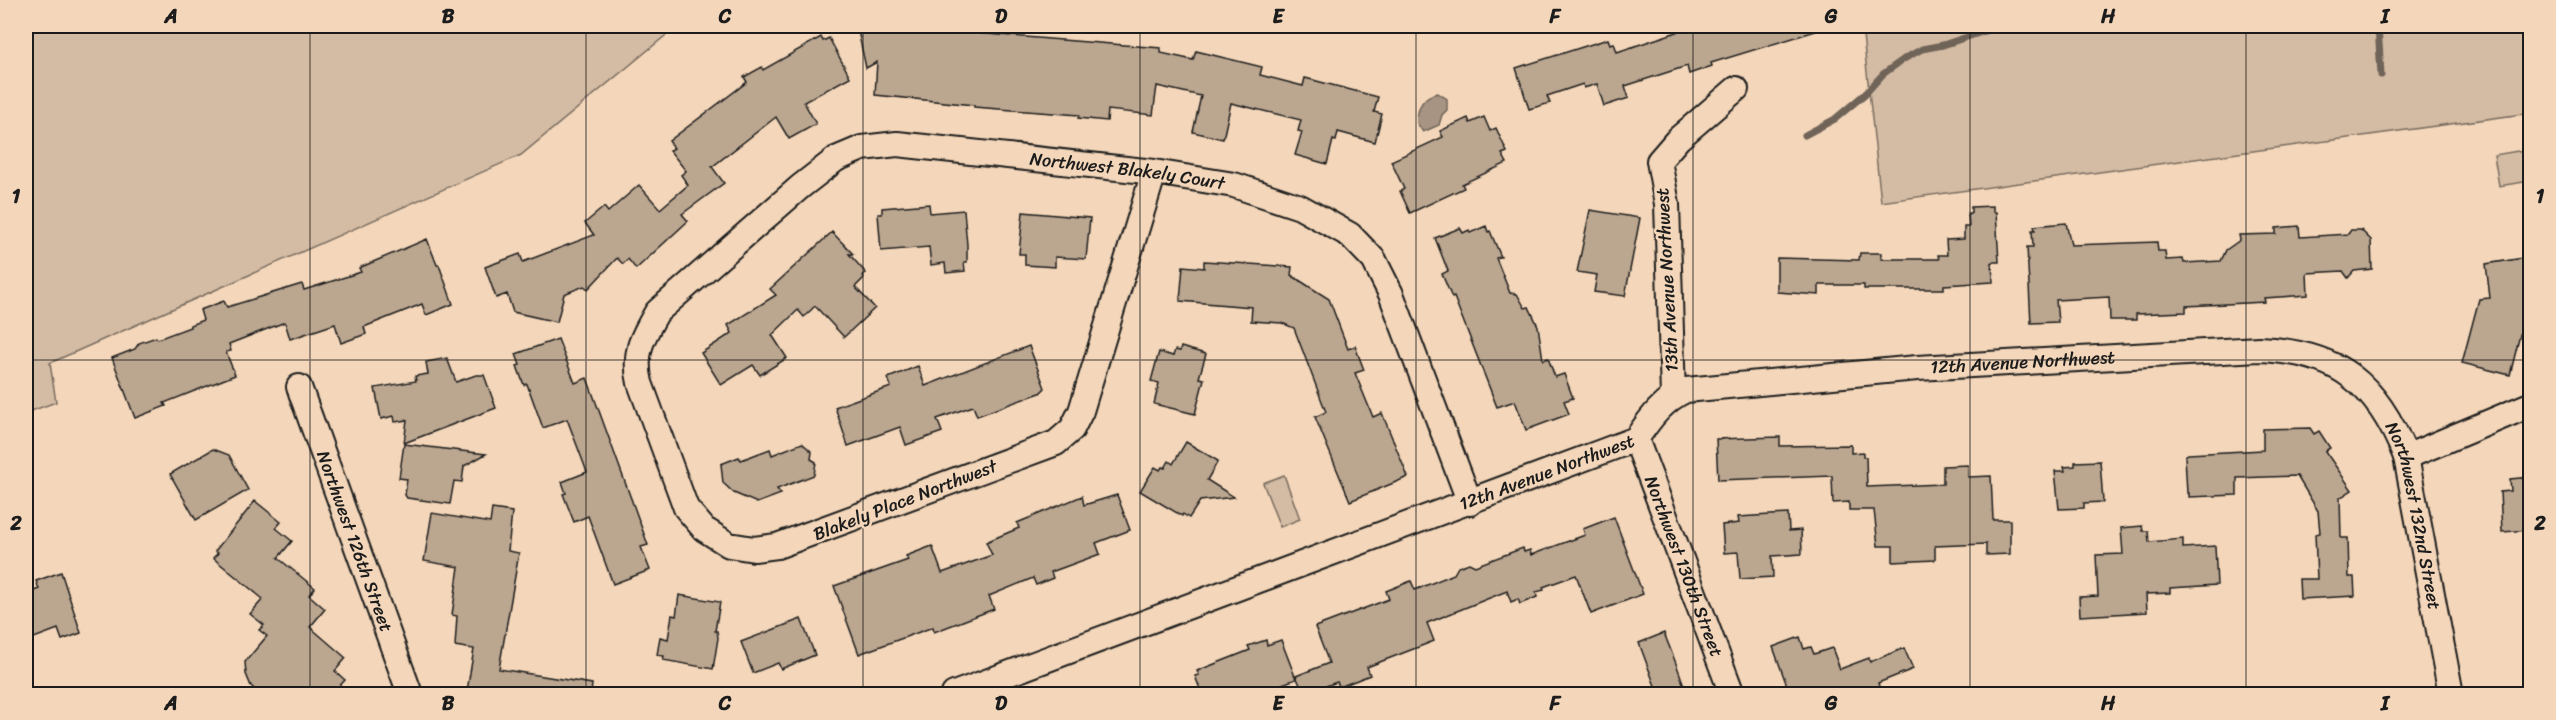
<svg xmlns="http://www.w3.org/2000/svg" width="2556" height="720" font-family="Sriracha,sans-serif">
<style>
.green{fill:#d4bba3;stroke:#786c60;stroke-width:1.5}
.water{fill:#a79482;stroke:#6f6459;stroke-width:1.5}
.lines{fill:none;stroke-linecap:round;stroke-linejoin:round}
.stream{stroke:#6f6459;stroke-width:7}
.building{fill:#bba690;stroke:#1c1c1c;stroke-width:1.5}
.minor-casing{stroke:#1c1c1c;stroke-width:28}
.minor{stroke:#f4d7ba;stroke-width:24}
.grid{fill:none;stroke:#1c1c1c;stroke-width:1.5;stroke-opacity:0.55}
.labels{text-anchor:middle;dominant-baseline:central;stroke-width:5;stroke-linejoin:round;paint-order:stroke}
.street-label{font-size:18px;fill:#1c1c1c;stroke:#f4d7ba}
.neatline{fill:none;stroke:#1c1c1c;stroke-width:2}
.grid-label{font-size:20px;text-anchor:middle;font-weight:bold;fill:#1c1c1c}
</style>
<rect width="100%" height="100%" fill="#f4d7ba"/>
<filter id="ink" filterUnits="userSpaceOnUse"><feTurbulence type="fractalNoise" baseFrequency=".0167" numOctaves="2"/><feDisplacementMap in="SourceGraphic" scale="12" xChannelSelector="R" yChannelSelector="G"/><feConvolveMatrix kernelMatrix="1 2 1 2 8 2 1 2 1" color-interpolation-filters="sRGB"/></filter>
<g filter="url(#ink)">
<!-- green -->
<g class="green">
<polygon points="26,26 677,26 521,155 50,363 56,402 26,413"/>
<polygon points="1862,26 2530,26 2530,113 1881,202"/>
<polygon points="2530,149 2530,181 2499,186 2494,155"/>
<polygon points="1284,475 1300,519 1280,527 1263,483"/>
</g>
<!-- water -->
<path class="water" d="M 1438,93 L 1447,99 L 1447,110 L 1442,115 L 1439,125 L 1423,132 L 1417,123 C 1417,108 1422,96 1438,93 Z"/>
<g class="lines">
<!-- stream -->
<g class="stream">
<polyline points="2378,26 2381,75"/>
<polyline points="1805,135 1835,119 1866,93 1883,74 1904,59 1922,49 1943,45 2000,26"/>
</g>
</g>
<!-- building -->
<g class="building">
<polygon points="857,26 948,26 949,31 1161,48 1161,53 1193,60 1196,51 1262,67 1260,75 1303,86 1305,78 1378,97 1374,112 1382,114 1375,142 1338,132 1336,141 1333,140 1327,164 1295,155 1302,132 1298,131 1301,120 1231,103 1223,139 1193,132 1201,96 1157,86 1153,115 1108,110 1107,121 1078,118 1079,115 974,107 974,105 875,95 877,62 866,68"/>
<polygon points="1675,26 1818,26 1819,30 1711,63 1712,66 1689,74 1687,66 1625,86 1629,98 1604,106 1597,84 1584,88 1583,84 1547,96 1550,103 1529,109 1516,68 1608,39 1610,44 1614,43 1617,52 1677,32"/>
<polygon points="821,37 823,41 829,38 850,77 804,102 816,124 789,139 776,117 712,167 724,183 682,214 688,221 636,269 628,259 623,264 617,258 588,289 584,286 564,294 557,322 513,312 507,294 496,298 485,267 520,254 523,262 594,235 585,223 604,207 608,212 639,185 660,209 688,185 681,175 686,171 670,151 674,148 669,141 747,82 744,77 762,67 763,70"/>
<polygon points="1484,117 1490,131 1496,128 1507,152 1502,154 1507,163 1462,184 1464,188 1410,213 1400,191 1404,189 1391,161 1443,137 1440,131 1468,118 1470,123"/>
<polygon points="929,204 930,213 964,210 967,245 967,262 964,262 965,271 946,273 945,263 931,265 929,247 881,251 878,214 882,214 882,208"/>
<polygon points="1993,206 1993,212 1996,212 1999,262 1992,262 1993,282 1944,285 1944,289 1864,289 1864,285 1819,285 1819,295 1777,292 1777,258 1859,260 1860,253 1881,253 1881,259 1939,259 1938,255 1947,255 1946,240 1964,239 1964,227 1969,227 1968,213 1971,213 1971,207"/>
<polygon points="1590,210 1640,218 1625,296 1594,292 1597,275 1577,272"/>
<polygon points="1023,212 1090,218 1086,259 1055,257 1055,267 1025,265 1025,254 1019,254"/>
<polygon points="2066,223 2071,245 2157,242 2158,251 2165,251 2166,260 2183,259 2184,263 2221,261 2226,250 2240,240 2239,235 2276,234 2276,228 2299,226 2300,237 2348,234 2351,230 2361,230 2371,240 2372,269 2354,271 2348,278 2343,271 2307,273 2308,295 2264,298 2265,302 2186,306 2186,312 2136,314 2136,320 2110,320 2109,297 2056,300 2058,322 2031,323 2027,247 2033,247 2032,230 2035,230 2034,226"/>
<polygon points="1486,226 1488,232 1490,231 1501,257 1496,258 1510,293 1517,294 1525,308 1529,307 1538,326 1543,360 1548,358 1555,377 1564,374 1573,398 1564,401 1569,414 1526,430 1515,401 1497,407 1454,297 1452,298 1442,274 1448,271 1435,238 1460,228 1463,233 1469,230 1470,233"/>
<polygon points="832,232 853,254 849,254 866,273 863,275 864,278 855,287 875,308 844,337 815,306 804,317 798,310 772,335 787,358 760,375 753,365 721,385 701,353 732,333 728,325 776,295 770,289"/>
<polygon points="427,239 437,265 439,265 453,304 426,315 422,304 364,327 366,334 341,343 335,324 290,339 285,322 229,344 231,351 226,352 235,375 164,403 166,406 135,418 112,358 135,349 139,343 156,337 158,339 190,327 190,325 203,320 200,310 224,301 227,307 302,284 304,290 361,272 359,268"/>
<polygon points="2524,258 2524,262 2530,261 2530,301 2528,302 2510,375 2462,363 2479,299 2490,298 2486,264"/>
<polygon points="1204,261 1292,267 1291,275 1329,299 1348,349 1355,346 1364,370 1355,373 1373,417 1382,413 1408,477 1350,501 1315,417 1326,412 1294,328 1282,323 1251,321 1252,307 1180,301 1183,266 1204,268"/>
<polygon points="558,339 575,383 587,378 648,545 641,547 650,570 613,584 588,516 574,522 563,494 566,493 562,482 587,472 567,419 543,428 527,384 524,385 517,366 520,365 516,354"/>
<polygon points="1029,346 1045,388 1040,393 977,416 973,406 937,419 942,432 906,445 900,427 848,446 835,407 891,387 888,378 918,366 925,386"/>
<polygon points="1181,347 1206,354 1199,378 1204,379 1195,414 1154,404 1159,383 1151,381 1159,352 1173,356 1175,350 1180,351"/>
<polygon points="447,358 456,382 476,375 484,375 496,408 404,443 407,420 395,422 394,416 381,419 375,388 416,381 415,376 428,374 426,362"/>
<polygon points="2310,428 2314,434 2319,431 2330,448 2325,451 2352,490 2340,498 2341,538 2348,538 2349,577 2354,577 2355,596 2300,599 2299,579 2317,579 2315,534 2320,533 2318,511 2297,476 2237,478 2237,495 2189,497 2189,493 2187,493 2185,456 2188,454 2263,450 2263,429"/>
<polygon points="1780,437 1780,446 1851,445 1851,453 1863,452 1863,457 1866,457 1867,487 1943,484 1943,466 1968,465 1968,477 1991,476 1993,520 2010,520 2010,554 1986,555 1986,544 1935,546 1935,560 1893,562 1893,546 1878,546 1874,510 1849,510 1849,502 1833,503 1832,476 1718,480 1716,439"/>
<polygon points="1186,442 1218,461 1207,480 1234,497 1200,501 1189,518 1183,514 1182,516 1140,491 1155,467 1160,470 1162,467 1165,468 1169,461 1173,464"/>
<polygon points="802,443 812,452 811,459 816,462 814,475 777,489 781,494 757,503 734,493 723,483 721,464 739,457 741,460 770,449 772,455"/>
<polygon points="404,444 486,454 464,466 462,482 454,481 450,504 407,498 405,495 407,479 399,478"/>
<polygon points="213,449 229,455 248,490 196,520 170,474"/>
<polygon points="2100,461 2103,502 2084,503 2084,508 2059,509 2055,471 2065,471 2064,467 2075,466 2075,462"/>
<polygon points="2530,477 2530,530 2502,532 2500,492 2511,491 2510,479"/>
<polygon points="1117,495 1130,530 1096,543 1100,554 1051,572 1053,578 1036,585 1033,578 989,596 994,609 934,632 933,627 859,654 834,586 908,560 906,556 932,546 942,573 992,555 986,542 1019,528 1017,523 1082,496 1084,505"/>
<polygon points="255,501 281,522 276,528 292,541 278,558 315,588 309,595 325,609 310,627 346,658 335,671 345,680 332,694 260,694 251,686 246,674 245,662 267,636 259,630 264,625 250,614 263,599 213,558 218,553 215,551"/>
<polygon points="492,509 512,512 508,551 519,553 499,669 592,684 591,694 487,694 467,691 474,649 455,646 457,616 452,615 459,567 424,561 432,513 490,523"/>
<polygon points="1788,514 1789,531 1801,530 1802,554 1772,556 1773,577 1740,579 1738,552 1724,553 1722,525 1739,523 1738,517"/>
<polygon points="1614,517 1643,594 1591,614 1576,575 1543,587 1544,590 1536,592 1537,597 1520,604 1518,599 1511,602 1507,591 1427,623 1434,641 1367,667 1370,675 1342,686 1339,686 1337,682 1304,694 1296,676 1329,663 1315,627 1389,599 1386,591 1411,581 1415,590 1454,574 1458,567 1469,563 1475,566 1523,548 1524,552 1530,550 1531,555 1585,535 1583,529"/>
<polygon points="2142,526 2143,531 2148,531 2149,542 2183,539 2183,548 2215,546 2217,585 2170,588 2170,593 2146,594 2147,612 2080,616 2079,597 2098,596 2096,555 2123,554 2121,528"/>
<polygon points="61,572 81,633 62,640 58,629 26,641 26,594 39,589 36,581"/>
<polygon points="679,595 720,602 715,631 717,631 718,638 713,669 663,660 664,656 657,655 660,637 668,639 672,615 676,616"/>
<polygon points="801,619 815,655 781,669 778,663 753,673 741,642"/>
<polygon points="1664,633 1677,666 1687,694 1658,694 1639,643"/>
<polygon points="1800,637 1804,649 1811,647 1814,654 1832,648 1840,669 1869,658 1870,662 1904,648 1913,669 1878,683 1880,690 1867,694 1790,694 1773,647"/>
<polygon points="1266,640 1267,645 1281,640 1296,679 1255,694 1202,694 1195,676 1199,675 1197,671 1250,650 1248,646"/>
</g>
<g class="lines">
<defs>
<g id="minor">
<path id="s1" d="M 1154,172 L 1081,411 L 1072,429 L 1056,443 L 777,546 L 754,549 L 729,545 L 704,529 L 686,508 L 640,383 C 633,353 642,338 657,312 L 800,187 L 836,159 L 862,148 L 897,144 L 1154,172 L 1234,185 L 1300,207 L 1350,235 L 1374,260 L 1391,294 L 1470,503"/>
<path id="s2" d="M 299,387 L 410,694"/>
<polyline points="1673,396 1667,204 1659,161 1678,139 1736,89"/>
<path id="s3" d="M 1636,439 L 1732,694"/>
<polyline points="2406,457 2530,405"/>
<path id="s4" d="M 954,694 L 1636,439 C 1650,419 1663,400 1686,390 L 1917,368 L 2259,349 C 2338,352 2377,383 2406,457 L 2451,694"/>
</g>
</defs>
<!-- minor casing -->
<use href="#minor" class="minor-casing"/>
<!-- minor -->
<use href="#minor" class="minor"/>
</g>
</g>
<!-- grid -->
<path class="grid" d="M 310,26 L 310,694M 586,26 L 586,694M 863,26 L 863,694M 1140,26 L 1140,694M 1416,26 L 1416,694M 1693,26 L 1693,694M 1970,26 L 1970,694M 2246,26 L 2246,694M 26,360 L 2530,360"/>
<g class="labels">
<!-- street labels -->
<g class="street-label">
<text stroke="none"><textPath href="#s1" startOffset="1434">Northwest Blakely Court</textPath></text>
<text transform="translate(1667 280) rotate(-93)">13th Avenue Northwest</text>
<text stroke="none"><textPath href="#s4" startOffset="1137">12th Avenue Northwest</textPath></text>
<text stroke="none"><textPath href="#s4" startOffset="633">12th Avenue Northwest</textPath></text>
<text transform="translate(905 500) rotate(-21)">Blakely Place Northwest</text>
<text stroke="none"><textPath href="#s4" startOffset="1629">Northwest 132nd Street</textPath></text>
<text stroke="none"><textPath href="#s2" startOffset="164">Northwest 126th Street</textPath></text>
<text stroke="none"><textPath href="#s3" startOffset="136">Northwest 130th Street</textPath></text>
</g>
</g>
<!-- margin -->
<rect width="2556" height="720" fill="none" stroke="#f4d7ba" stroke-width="66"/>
<rect x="33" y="33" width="2490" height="654" class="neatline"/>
<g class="grid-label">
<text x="171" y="23">A</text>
<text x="448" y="23">B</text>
<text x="725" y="23">C</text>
<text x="1001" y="23">D</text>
<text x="1278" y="23">E</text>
<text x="1555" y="23">F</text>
<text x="1831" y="23">G</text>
<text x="2108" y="23">H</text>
<text x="2385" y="23">I</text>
<text x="16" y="203">1</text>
<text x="2540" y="203">1</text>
<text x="16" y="530">2</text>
<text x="2540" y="530">2</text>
<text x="171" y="710">A</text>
<text x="448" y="710">B</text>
<text x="725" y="710">C</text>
<text x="1001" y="710">D</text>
<text x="1278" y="710">E</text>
<text x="1555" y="710">F</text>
<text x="1831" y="710">G</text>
<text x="2108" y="710">H</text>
<text x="2385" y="710">I</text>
</g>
</svg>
